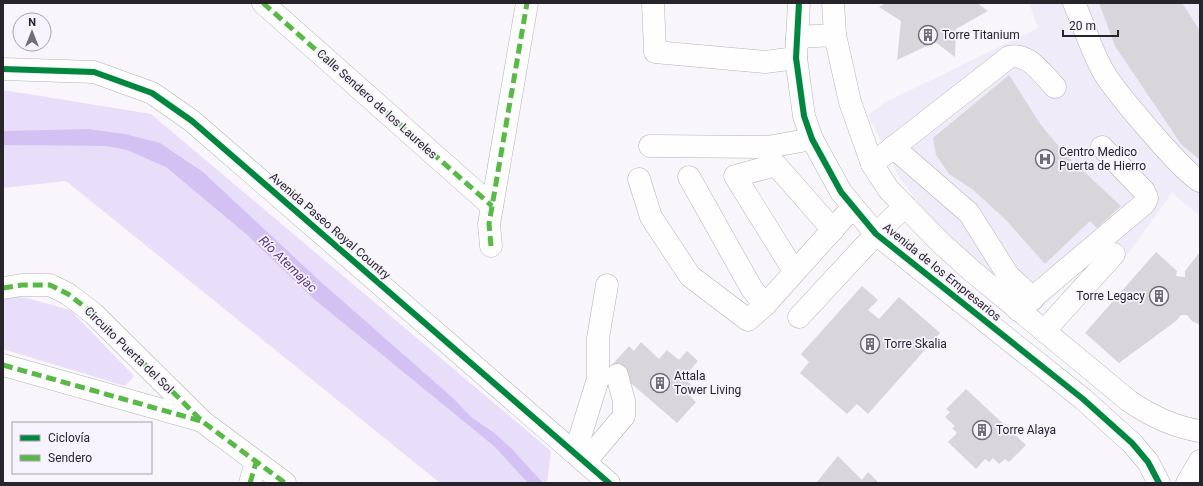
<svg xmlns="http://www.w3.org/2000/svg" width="1203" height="486" font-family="Roboto,sans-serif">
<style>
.built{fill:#f0ebf8}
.green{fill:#e9defa}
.water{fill:#d4c1f3}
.building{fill:#d8d6db}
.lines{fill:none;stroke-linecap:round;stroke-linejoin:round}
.minor-casing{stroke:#b4b2b7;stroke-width:23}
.minor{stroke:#fefefe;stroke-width:22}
.quiet{stroke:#58b947;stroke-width:5;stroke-dasharray:10 5;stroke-linecap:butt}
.cycleway-casing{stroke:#f7f3fe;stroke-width:8}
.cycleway{stroke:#00873e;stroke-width:6}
.labels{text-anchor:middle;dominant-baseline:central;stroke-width:3.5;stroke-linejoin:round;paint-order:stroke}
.poi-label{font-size:12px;fill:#27242b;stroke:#f7f3fe;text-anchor:start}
.street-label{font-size:12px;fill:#27242b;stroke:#f7f3fe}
.water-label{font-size:13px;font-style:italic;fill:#543080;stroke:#f7f3fe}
</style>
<rect width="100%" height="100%" fill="#f8f6fb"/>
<!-- built -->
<polygon class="built" points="1029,3 1200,3 1200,216 1172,193 1122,262 1106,247 1039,311 968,256 923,209 899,177 868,115 884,103 1038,28"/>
<!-- green -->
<g class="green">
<polygon points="3,90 151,114 551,451 547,483 440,483 66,181 3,188"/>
<polygon points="9,296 27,298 70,310 134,376 125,386 3,349 3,297"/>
</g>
<!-- water -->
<polygon class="water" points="88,129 125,134 160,143 203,172 321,282 453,398 471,417 493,432 511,448 543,483 528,483 494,446 315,300 246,234 166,167 127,150 107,146 3,145 3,131"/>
<!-- building -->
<g class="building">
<polygon points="886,3 977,3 988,11 956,29 955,57 935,42 897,60 901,21 879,7"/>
<polygon points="1099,3 1182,3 1200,31 1200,160 1181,144 1115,46"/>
<polygon points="1009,75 1041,125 1066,155 1121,206 1097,228 1090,221 1045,264 1006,220 972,189 949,174 936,155 933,138"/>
<polygon points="1156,252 1177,271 1176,276 1185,277 1185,271 1200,252 1200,325 1192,321 1187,315 1181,315 1176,321 1119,363 1085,333"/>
<polygon points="862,286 878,300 868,310 879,319 899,297 940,333 868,414 857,404 847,414 800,373 809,362 801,354"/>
<polygon points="641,342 659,359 667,350 679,360 687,351 698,361 683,378 696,389 690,396 696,402 677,423 611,366 629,346 634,351"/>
<polygon points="966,389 1026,445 1009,462 1005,459 999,464 993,458 989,462 985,459 976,469 948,442 957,433 952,428 955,426 945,417 950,412 946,409"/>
<polygon points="838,456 862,480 868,472 877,481 877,483 816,483"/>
</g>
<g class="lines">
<defs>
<g id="minor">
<polyline points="263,3 492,206"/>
<polyline points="653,3 655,52 765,62 796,58"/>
<polyline points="799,3 796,58 804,116 812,139 841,192 876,234 1083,399 1132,443 1148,462 1159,483"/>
<path d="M 833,3 L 835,35 L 850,102 L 872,164 L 889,190 L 942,244 L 972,271 L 1129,401 C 1151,416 1173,427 1200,431"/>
<path d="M 1074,3 C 1084,25 1091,50 1103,71 C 1112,88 1185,175 1200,181"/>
<polyline points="797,37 835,35"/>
<polyline points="3,69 94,72 152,93 192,121 609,483"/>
<polyline points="650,146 768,147 812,139"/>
<polyline points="893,147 969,213 1008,275 1033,299"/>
<path d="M 872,164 L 1009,57 C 1029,52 1043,75 1055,87"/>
<polyline points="689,177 752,289 765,305"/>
<polyline points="639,179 651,217 690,276 748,320 765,305 853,207"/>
<polyline points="491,246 489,224 527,3"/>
<polyline points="794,271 735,176 776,165 833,230"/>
<polyline points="3,288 22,285 50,285 68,294 94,314 203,422 285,483"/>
<polyline points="1018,310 1145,203 1147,198 1144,191 1102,147"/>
<polyline points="799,317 876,234 905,206"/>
<polyline points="1044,331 1114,254"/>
<polyline points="3,365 202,421"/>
<polyline points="575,453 598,379 598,338 607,285"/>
<polyline points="585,462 624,416 624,401 617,375"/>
<polyline points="250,483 256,463"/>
<polyline points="1187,483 1200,461"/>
</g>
</defs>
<!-- minor casing -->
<use href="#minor" class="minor-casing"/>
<!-- minor -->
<use href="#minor" class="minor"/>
<!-- quiet -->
<g class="quiet">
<polyline points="263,3 492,206"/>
<polyline points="491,246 489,224 527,3"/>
<polyline points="3,288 22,285 50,285 68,294 94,314 203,422 285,483"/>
<polyline points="3,365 201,421"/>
<polyline points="250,483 256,463"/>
</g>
<defs>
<g id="cycleway">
<polyline points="799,3 796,58 804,116 812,139 841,192 876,234 1083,399 1132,443 1148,462 1159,483"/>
<polyline points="3,69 94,72 152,93 192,121 609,483"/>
</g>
</defs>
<!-- cycleway casing -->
<use href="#cycleway" class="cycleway-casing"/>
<!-- cycleway -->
<use href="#cycleway" class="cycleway"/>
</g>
<!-- icons -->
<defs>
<symbol id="building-ring" viewBox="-11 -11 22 22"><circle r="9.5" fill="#f7f3fe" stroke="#706e74" stroke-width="1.5"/><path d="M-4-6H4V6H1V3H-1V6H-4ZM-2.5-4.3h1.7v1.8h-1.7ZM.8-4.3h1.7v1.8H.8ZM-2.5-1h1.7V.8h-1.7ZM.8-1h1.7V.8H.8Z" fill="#706e74"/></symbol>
<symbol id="hospital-ring" viewBox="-11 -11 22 22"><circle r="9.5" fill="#f7f3fe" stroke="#706e74" stroke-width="1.5"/><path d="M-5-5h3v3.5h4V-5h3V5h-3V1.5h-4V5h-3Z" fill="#706e74"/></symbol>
</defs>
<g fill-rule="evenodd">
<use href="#building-ring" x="917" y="24" width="22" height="22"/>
<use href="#hospital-ring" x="1034" y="148" width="22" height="22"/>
<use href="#building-ring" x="1148" y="285" width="22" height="22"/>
<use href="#building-ring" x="859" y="333" width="22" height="22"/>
<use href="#building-ring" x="649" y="372" width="22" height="22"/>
<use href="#building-ring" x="971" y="419" width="22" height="22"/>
</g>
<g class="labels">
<!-- poi labels -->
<g class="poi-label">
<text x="942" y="35">Torre Titanium</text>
<text x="1059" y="152">Centro Medico<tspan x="1059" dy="14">Puerta de Hierro</tspan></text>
<text x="1145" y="296" text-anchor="end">Torre Legacy</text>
<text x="884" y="344">Torre Skalia</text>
<text x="674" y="376">Attala<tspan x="674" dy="14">Tower Living</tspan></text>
<text x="996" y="430">Torre Alaya</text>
</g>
<!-- street labels -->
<g class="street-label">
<text transform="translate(377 104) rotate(42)">Calle Sendero de los Laureles</text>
<text transform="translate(330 226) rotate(41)">Avenida Paseo Royal Country</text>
<text transform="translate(942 272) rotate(39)">Avenida de los Empresarios</text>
<text transform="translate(129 350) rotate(44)">Circuito Puerta del Sol</text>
</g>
<!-- water labels -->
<g class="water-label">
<text transform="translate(288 264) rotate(44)">Río Atemajac</text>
</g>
</g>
<!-- border -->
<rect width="1203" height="486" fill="none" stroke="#27242b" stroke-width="8"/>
<!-- legend -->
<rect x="12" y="422" width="140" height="52" fill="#f7f3fe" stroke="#a4a0aa"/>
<rect x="20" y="435" width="20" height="6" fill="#00873e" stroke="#a4a0aa"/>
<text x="48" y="442" font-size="12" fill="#27242b">Ciclovía</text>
<rect x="20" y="455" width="20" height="6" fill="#58b947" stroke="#a4a0aa"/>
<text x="48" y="462" font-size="12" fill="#27242b">Sendero</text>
<!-- north arrow -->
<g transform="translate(32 32)"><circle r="19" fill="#f7f3fe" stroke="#a4a0aa"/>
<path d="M0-3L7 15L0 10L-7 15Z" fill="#706e74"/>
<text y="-6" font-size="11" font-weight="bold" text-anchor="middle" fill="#27242b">N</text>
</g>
<!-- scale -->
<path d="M1063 30v6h55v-6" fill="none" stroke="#27242b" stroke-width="2"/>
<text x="1069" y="30" font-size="12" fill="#27242b" stroke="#f7f3fe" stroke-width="3" paint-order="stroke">20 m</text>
</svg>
